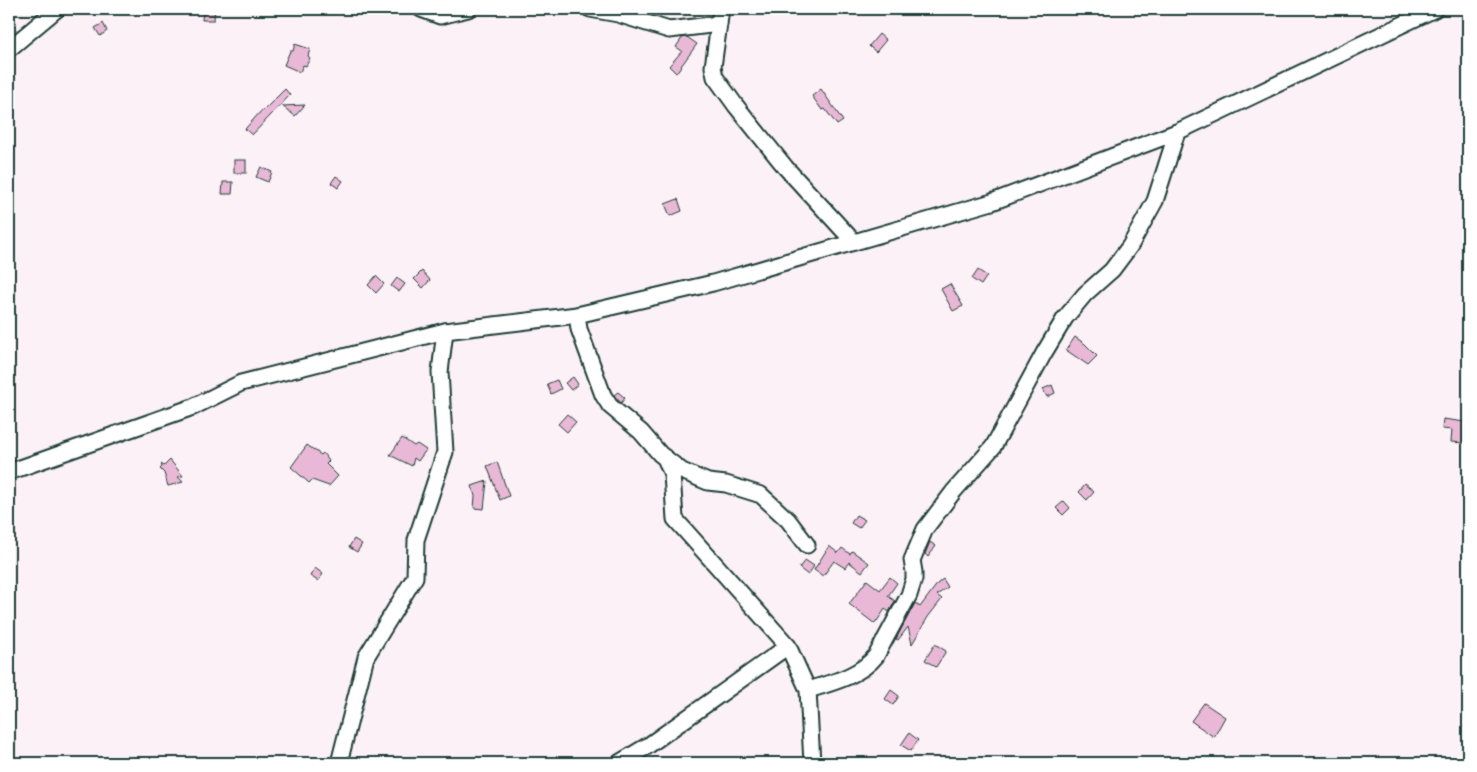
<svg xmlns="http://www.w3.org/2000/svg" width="1477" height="772" font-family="'Patrick Hand',sans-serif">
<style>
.building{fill:#eab8d7;stroke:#1f3d34}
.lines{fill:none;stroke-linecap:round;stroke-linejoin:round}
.minor-casing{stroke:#1f3d34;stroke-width:19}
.minor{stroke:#fff;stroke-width:15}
</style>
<rect width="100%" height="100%" fill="#fbf1f7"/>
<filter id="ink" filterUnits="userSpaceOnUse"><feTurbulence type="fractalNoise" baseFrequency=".02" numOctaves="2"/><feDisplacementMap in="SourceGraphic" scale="10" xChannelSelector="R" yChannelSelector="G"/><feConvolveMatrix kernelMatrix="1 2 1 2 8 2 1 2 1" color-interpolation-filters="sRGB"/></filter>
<g filter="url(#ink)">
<!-- building -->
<g class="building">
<polygon points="203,9 215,9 214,20 202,20"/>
<polygon points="103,23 107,31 100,36 95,28"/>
<polygon points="879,34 886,40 876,52 869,46"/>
<polygon points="687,37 697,44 676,73 669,66 682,51 676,47 682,38"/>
<polygon points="295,44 310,49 308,56 310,58 306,66 303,65 300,72 284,65 290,51 293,51"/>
<polygon points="285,89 290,95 252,135 245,129 262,110 263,111"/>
<polygon points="821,89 843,121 837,125 825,109 822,110 812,96"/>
<polygon points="305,105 295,116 282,106"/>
<rect x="234" y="160" width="12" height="13"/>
<polygon points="261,167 272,172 268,182 256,177"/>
<polygon points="336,176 343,181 338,188 331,183"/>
<polygon points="223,182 233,182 232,194 222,194"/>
<polygon points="678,199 682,211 670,216 665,204"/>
<polygon points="978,270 987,276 981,285 972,279"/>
<polygon points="422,271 430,280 423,288 414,279"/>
<polygon points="376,276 384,284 376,293 368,285"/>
<polygon points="397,278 405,284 399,292 391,286"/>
<polygon points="950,284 963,306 953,311 941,289"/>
<polygon points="1075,337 1085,344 1097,356 1088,365 1066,350"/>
<polygon points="573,377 578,384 571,390 565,383"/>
<polygon points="557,380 561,389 551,394 547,384"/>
<polygon points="1052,385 1055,393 1047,397 1043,389"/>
<polygon points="618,392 625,398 621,403 614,395"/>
<polygon points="567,414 576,422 567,432 558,424"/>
<polygon points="1443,419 1465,422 1464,443 1451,442 1452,430 1442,429"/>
<polygon points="402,438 414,446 417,444 426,450 418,461 414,458 412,466 390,455"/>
<polygon points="307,445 321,455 323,453 329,461 326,464 338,476 329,486 312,480 309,483 291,467"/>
<polygon points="170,460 183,476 178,477 183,482 168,486 164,473 160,469 162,467 161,464 164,466"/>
<polygon points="497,462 509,496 500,500 487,466"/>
<polygon points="487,481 484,509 474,508 475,496 472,486"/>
<polygon points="1085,485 1094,492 1087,500 1079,492"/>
<polygon points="1064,501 1070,508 1063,515 1056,508"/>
<polygon points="856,515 865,520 859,528 851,523"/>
<polygon points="354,539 362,544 357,552 349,547"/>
<polygon points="930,542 936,546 928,557 925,554"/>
<polygon points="829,546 838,553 842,548 850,554 852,551 869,563 862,572 849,562 845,568 834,561 823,576 814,570"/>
<polygon points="805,560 814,566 808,575 799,568"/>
<polygon points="315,568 323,574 318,581 310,576"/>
<polygon points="890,577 897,583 888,596 895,601 889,612 885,609 875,624 849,604 867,580 880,590"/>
<polygon points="943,579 948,587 937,595 942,599 928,617 912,644 908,627 898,640 896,639 915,603 920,607 938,583"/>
<polygon points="935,644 946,651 936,667 925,660"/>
<polygon points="891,690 899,696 893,705 885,699"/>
<polygon points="1204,703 1225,717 1214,737 1191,721"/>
<polygon points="909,733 918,740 911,751 901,745"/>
</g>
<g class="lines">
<defs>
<g id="minor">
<polyline points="421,9 440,16 468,9"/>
<polyline points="590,9 618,14 669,30 719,24"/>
<polyline points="721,9 713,67 715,77 736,106 786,168 854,242"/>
<polyline points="9,49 57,9"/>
<polyline points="577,315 579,329 603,395 610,406 641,432 660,454 682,471 708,482 726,484 761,495 788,520 807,545"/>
<polyline points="665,458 672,474 675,519 788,646 808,690 812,763"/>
<polyline points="9,472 193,407 241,383 445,331 577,315 713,283 992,202 1177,132 1435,9"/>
<path d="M 808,690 C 831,683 860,676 876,656 L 909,595 L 914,579 L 914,572 L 912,560 L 925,529 L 954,491 L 993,447 L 1044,353 L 1065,318 L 1085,294 L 1112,270 L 1130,246 L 1155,201 L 1177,132"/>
<polyline points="339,763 366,657 415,577 416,540 445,452 440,372 445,331"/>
<polyline points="619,763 649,745 788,646"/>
</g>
</defs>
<!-- minor casing -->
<use href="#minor" class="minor-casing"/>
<!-- minor -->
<use href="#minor" class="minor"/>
</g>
</g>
<!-- margin -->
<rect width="1477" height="772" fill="none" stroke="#fff" stroke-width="30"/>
<rect x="15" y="15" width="1447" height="742" fill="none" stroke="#1f3d34" stroke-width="2" filter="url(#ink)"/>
</svg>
